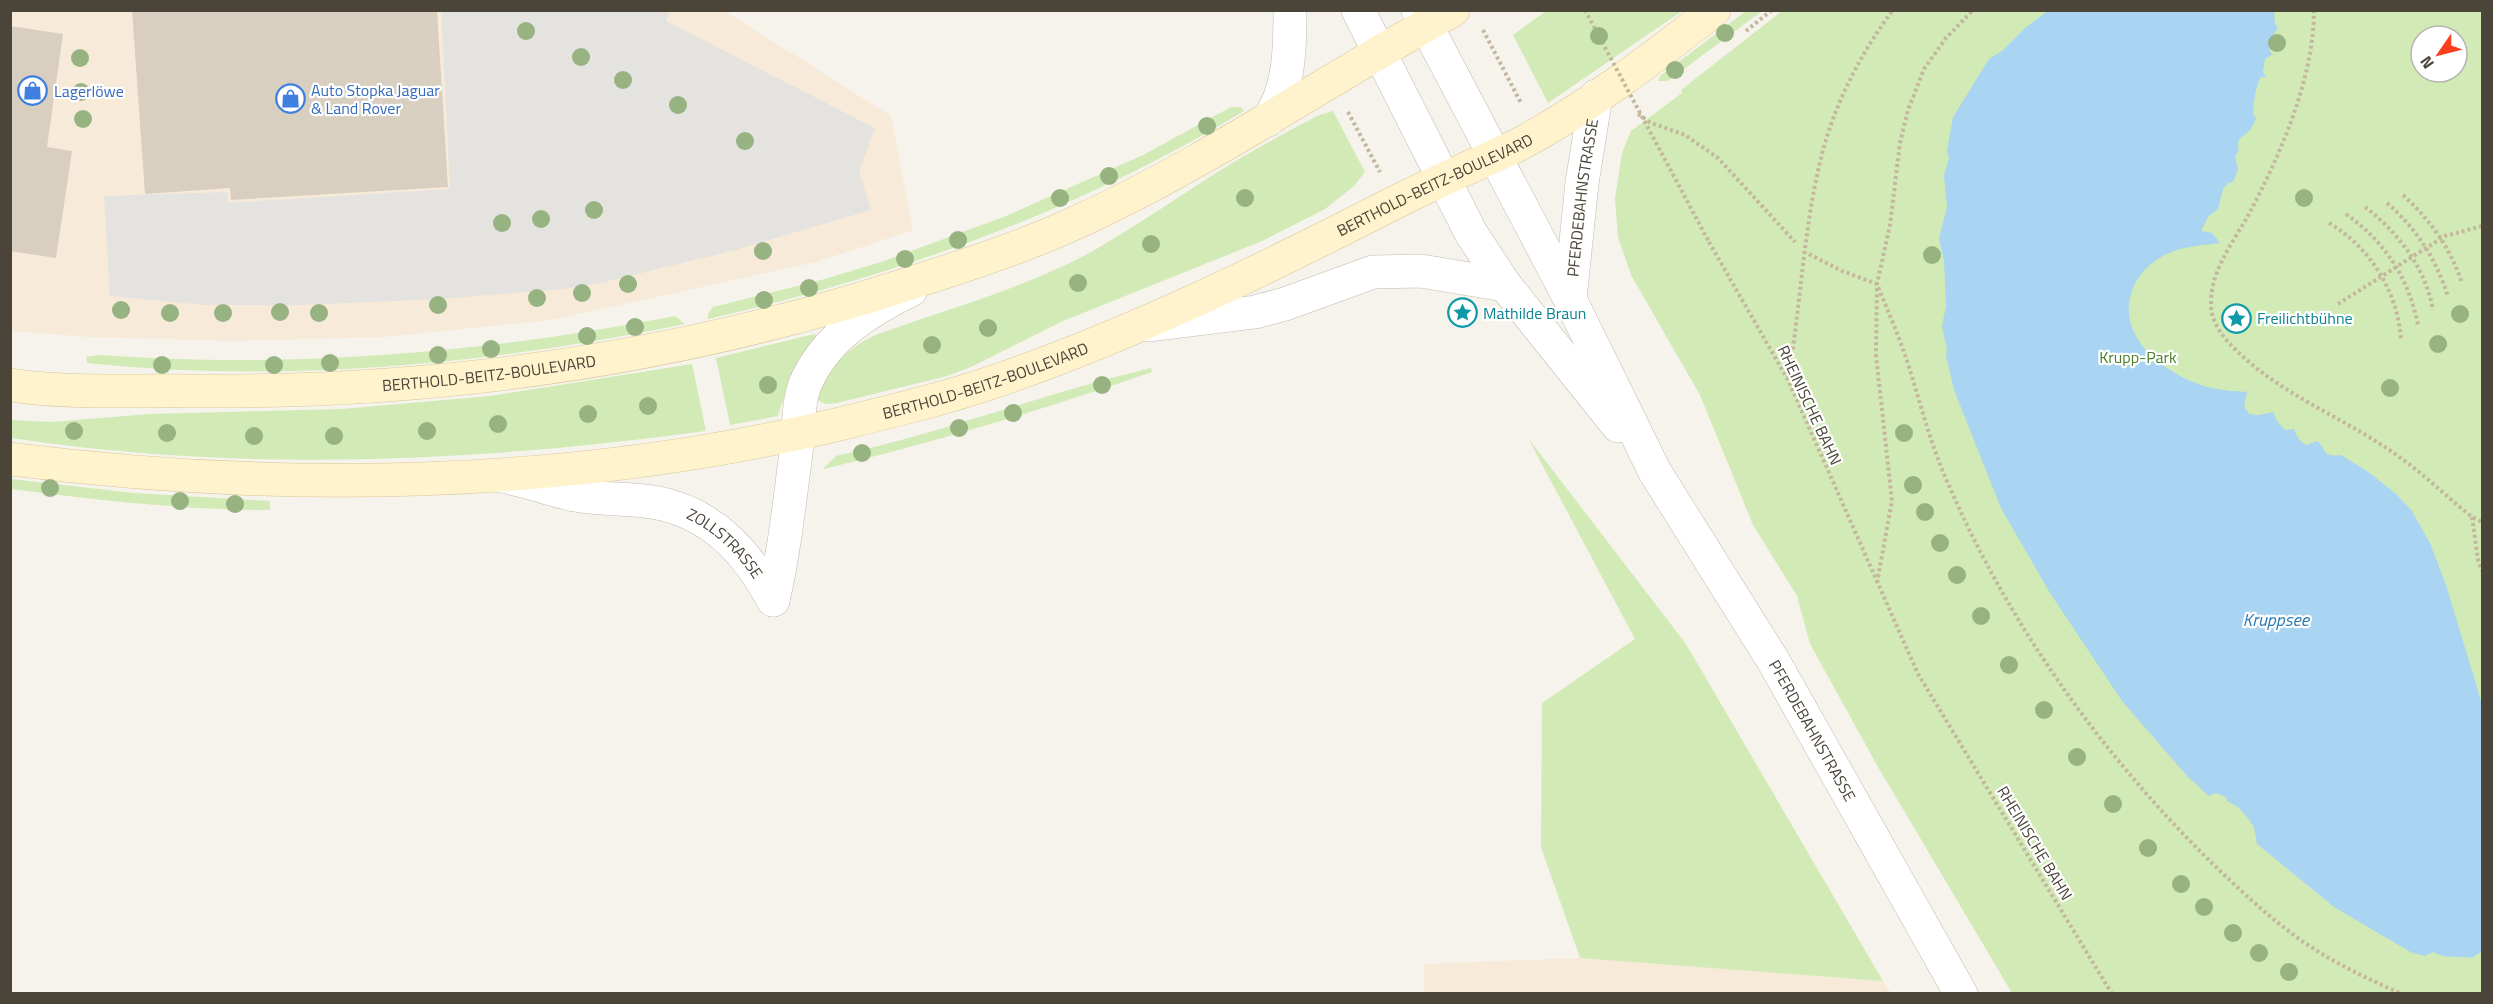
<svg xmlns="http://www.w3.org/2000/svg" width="2493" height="1004" font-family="'Titillium Web',sans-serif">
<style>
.commercial{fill:#f7ead8}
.green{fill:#d2eab5;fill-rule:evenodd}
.parking{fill:#e5e3e0}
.water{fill:#a9d4f2}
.building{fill:#d8cfc1}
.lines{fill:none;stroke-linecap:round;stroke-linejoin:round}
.minor-casing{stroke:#c2bbae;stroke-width:34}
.tertiary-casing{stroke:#c2bbae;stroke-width:34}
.secondary-casing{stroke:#d6c79b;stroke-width:34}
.path{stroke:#c4b79f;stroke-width:4;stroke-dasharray:3 3;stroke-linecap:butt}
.minor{stroke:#fff;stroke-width:33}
.tertiary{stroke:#fff;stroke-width:33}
.secondary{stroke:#fff3cd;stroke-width:33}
.path-bridge{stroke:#c4b79f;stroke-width:4;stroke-dasharray:3 3;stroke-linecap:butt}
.tree{fill:#97b381}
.labels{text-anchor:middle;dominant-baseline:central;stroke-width:4.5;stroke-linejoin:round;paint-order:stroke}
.shop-label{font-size:16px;fill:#366cbe;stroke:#fff;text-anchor:start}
.street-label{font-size:16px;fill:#4b4439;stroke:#fff}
.culture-label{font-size:16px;fill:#0d838f;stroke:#fff;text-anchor:start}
.park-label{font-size:16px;fill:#4a7f2a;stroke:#fff}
.water-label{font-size:18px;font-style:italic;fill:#2e7ab2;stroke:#fff}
</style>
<rect width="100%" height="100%" fill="#f6f3ec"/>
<!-- commercial -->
<g class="commercial">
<polygon points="10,11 725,11 891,116 913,230 816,262 551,320 384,337 231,341 89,337 11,331"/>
<polygon points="1580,958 1883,981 1891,993 1424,993 1424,964"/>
</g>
<!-- green -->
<g class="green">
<polygon points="1546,11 1546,10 1682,11 1548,103 1513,35"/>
<polygon points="1746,11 1762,11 1668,81 1658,81 1660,76"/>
<path d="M 1782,11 L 2482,11 L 2482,993 L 2012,993 L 1878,767 L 1810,644 L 1797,596 L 1753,525 L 1700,395 L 1631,275 L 1618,237 L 1615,198 L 1622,153 L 1631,131 L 1682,93 L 1681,90 ZM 2421,36 L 2457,36 L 2457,72 L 2421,72 Z"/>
<path d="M 1231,107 L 1241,107 L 1244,111 C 1080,211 895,276 708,319 L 708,314 L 713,307 L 818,281 L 884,261 L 1006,216 L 1143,155 Z"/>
<path d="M 1333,111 L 1365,172 L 1354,186 L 1325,209 L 1262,241 L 1063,321 L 971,367 L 947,376 L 837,403 L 825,404 L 818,400 C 823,369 853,343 881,333 C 951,308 1027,287 1093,251 C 1132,228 1170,203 1208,178 C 1244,155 1281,135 1319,115 Z"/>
<path d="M 675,316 L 685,324 C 490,364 286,384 87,363 L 86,357 L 99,355 C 292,369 484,353 675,316 Z"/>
<path d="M 814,334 L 818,336 C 800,362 786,385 778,416 L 730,425 L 716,358 Z"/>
<path d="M 692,364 L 706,431 C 475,462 242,473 11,438 L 11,420 L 52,422 L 149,414 L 342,409 L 490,396 Z"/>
<path d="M 1151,368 L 1152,372 C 1042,410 936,442 823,469 L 836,456 C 943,433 1045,393 1151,368 Z"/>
<polygon points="1528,438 1686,644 1883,981 1580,958 1541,847 1542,703 1635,639"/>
<path d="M 11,479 L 134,493 L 270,501 L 270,510 C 183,510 96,500 11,489 Z"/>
</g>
<!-- parking -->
<polygon class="parking" points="441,11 670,11 666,21 875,128 859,171 871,210 735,250 605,282 563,289 440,299 302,305 204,305 110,296 104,196 227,192 228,203 450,189"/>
<!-- water -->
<path class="water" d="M 2049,10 L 2278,11 L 2274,13 L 2275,24 L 2278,27 L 2269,42 L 2270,52 L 2273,54 L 2265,59 L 2263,72 L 2266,77 L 2261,77 C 2256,84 2252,110 2254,117 L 2257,116 C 2255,120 2253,126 2250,130 C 2244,136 2235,139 2239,150 L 2235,156 L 2238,169 L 2233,182 L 2228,183 L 2223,189 L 2218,209 L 2208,217 L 2202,229 L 2202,231 L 2212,233 L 2220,243 C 2204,245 2188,246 2174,251 C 2155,258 2138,272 2132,291 C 2116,337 2163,372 2201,385 C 2216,390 2232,391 2247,392 L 2244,406 L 2249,414 L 2259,415 L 2273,412 L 2277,421 L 2285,430 L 2294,429 C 2296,436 2301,443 2307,445 L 2317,441 C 2328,451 2321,457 2341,455 L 2367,471 L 2395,493 L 2412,511 L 2430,543 L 2446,585 L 2482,704 L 2482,951 L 2472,958 C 2458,955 2447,960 2433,952 L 2425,956 L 2412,953 L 2334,907 L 2257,844 L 2254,827 L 2246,816 L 2238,807 L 2227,801 L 2226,797 L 2216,793 L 2209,796 L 2188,777 L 2122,701 L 2050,593 L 2001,508 L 1954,390 L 1946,356 L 1947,349 L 1942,326 L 1946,306 L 1944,261 L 1939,239 L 1947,207 L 1944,176 L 1949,157 L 1947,151 L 1953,117 L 1989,59 L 2002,51 L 2025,28 Z"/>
<!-- building -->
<g class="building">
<polygon points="132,10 437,10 448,187 231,200 230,188 145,194"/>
<polygon points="10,26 63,34 47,147 72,151 56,258 10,251"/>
</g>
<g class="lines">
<defs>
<g id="minor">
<path id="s1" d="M 501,476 C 528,480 553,492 581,496 C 606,500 633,498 658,503 C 713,514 748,553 773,600"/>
<path d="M 773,600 C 785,549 790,497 797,445 C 800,422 797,399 808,378 C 829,335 870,310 911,290"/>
</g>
<g id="tertiary">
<polyline points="1358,10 1471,233 1505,285 1618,426"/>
<path id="s2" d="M 1418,10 L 1570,299 L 1655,472 L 1774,662 L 1961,994"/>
<path d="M 1268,120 C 1290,89 1290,47 1290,10"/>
<path id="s3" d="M 1570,299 L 1582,183 L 1596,96"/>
<polyline points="1150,325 1255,312 1285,304 1373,272 1421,271 1505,285"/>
</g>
<g id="secondary">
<path id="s4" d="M 10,385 C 71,394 133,390 194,391 C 436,393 678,359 908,284 C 964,266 1020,248 1073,224 C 1206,164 1326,80 1453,10"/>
<path id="s5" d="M 10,459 C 289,494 566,489 840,424 C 893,411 947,398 999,380 C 1135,333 1267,268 1394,203 C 1434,183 1475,165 1516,146 C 1586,109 1652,59 1714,10"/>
</g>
</defs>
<!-- minor casing -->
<use href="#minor" class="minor-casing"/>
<!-- tertiary casing -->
<use href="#tertiary" class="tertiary-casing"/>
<!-- secondary casing -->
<use href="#secondary" class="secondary-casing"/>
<!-- path -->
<g class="path">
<path d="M 2314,10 C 2314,78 2281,153 2250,212 C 2235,240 2211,269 2211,302 C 2210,319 2221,335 2232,346 C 2280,396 2347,418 2402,459 C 2426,476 2448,498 2472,517 L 2482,522"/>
<polyline points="1483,30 1521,103"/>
<polyline points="1746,31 1772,10"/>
<polyline points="1348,112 1380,172"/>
<polyline points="1638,114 1651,123 1685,135 1718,158 1795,242"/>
<path d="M 2403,195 C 2430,220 2450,247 2462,283"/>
<path d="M 2387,203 C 2416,228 2437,260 2448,297"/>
<path d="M 2365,207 C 2398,232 2426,269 2433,310"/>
<path d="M 2346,214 C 2386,243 2408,277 2418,325"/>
<path d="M 2329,223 C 2370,247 2398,292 2401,340"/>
<polyline points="1709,242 1788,380 1918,674 2112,994"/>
<path d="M 1809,254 L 1842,271 L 1877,284 C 1886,307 1896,329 1904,352 C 1918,393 1927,434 1944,474 C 2005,620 2102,756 2215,866 C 2243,893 2273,921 2305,943 C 2336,964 2368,979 2402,994"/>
<polyline points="2338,304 2445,236 2482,226"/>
<path d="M 1788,379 C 1801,306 1803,230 1821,158 C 1834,105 1860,54 1893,10"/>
<polyline points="2472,517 2478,560 2482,571"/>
<polyline points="1877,583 1892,501 1876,355 1877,284 1890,225 1900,143 1908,110 1924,69 1946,38 1973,10"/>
</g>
<!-- minor -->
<use href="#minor" class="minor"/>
<!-- tertiary -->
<use href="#tertiary" class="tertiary"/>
<!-- secondary -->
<use href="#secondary" class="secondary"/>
<!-- path-bridge -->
<polyline class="path-bridge" points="1585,10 1709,242"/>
</g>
<!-- trees -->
<g class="tree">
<circle cx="526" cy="31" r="9"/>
<circle cx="1725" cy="33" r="9"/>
<circle cx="1599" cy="36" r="9"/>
<circle cx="2277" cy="43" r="9"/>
<circle cx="581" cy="57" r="9"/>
<circle cx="80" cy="58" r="9"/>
<circle cx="1675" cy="70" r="9"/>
<circle cx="623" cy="80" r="9"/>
<circle cx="81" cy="92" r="9"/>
<circle cx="678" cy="105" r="9"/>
<circle cx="83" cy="119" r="9"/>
<circle cx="1207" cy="126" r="9"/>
<circle cx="745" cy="141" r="9"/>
<circle cx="1109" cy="176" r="9"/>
<circle cx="1060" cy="198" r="9"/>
<circle cx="1245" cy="198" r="9"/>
<circle cx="2304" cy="198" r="9"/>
<circle cx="594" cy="210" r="9"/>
<circle cx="541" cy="219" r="9"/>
<circle cx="502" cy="223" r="9"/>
<circle cx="958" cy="240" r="9"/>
<circle cx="1151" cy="244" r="9"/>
<circle cx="763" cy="251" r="9"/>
<circle cx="1932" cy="255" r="9"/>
<circle cx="905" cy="259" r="9"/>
<circle cx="1078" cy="283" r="9"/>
<circle cx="628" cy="284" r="9"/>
<circle cx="809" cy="288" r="9"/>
<circle cx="582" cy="293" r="9"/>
<circle cx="537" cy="298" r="9"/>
<circle cx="764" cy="300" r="9"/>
<circle cx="438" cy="305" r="9"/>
<circle cx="121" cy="310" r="9"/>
<circle cx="280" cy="312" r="9"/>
<circle cx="170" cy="313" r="9"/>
<circle cx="223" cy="313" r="9"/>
<circle cx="319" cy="313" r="9"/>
<circle cx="2460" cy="314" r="9"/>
<circle cx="635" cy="327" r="9"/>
<circle cx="988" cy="328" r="9"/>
<circle cx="587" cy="336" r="9"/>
<circle cx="2438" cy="344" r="9"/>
<circle cx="932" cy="345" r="9"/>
<circle cx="491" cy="349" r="9"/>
<circle cx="438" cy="355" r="9"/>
<circle cx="330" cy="363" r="9"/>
<circle cx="162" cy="365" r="9"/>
<circle cx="274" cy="365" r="9"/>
<circle cx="768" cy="385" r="9"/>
<circle cx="1102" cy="385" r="9"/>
<circle cx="2390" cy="388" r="9"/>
<circle cx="648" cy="406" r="9"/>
<circle cx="1013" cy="413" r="9"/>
<circle cx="588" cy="414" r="9"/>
<circle cx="498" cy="424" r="9"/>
<circle cx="959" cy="428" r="9"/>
<circle cx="74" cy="431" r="9"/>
<circle cx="427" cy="431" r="9"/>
<circle cx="167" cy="433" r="9"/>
<circle cx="1904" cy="433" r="9"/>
<circle cx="254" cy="436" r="9"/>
<circle cx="334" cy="436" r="9"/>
<circle cx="862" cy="453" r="9"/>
<circle cx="1913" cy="485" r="9"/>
<circle cx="50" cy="488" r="9"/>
<circle cx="180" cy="501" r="9"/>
<circle cx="235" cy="504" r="9"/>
<circle cx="1925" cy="512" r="9"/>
<circle cx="1940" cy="543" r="9"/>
<circle cx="1957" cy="575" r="9"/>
<circle cx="1981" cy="616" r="9"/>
<circle cx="2009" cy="665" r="9"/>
<circle cx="2044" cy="710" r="9"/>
<circle cx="2077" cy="757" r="9"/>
<circle cx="2113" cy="804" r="9"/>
<circle cx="2148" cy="848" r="9"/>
<circle cx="2181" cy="884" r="9"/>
<circle cx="2204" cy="907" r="9"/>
<circle cx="2233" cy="933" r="9"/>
<circle cx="2259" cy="953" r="9"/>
<circle cx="2289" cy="972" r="9"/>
</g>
<!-- icons -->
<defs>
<symbol id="shop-ring" viewBox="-11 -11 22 22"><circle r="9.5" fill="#fff" stroke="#3f7fe0" stroke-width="1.5"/><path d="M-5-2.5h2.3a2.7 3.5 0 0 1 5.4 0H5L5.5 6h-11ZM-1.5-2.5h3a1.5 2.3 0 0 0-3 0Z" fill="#3f7fe0"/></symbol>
<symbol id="sight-ring" viewBox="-11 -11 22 22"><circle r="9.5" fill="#fff" stroke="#0f9aa8" stroke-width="1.5"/><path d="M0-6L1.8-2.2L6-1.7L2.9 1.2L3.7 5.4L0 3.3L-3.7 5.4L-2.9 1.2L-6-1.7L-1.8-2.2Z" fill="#0f9aa8"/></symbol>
</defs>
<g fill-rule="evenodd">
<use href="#shop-ring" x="16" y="74" width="33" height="33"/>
<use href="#shop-ring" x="274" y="82" width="33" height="33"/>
<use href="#sight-ring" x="1446" y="296" width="33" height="33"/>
<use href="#sight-ring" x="2220" y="302" width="33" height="33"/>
</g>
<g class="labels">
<!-- shop labels -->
<g class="shop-label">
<text x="311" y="90">Auto Stopka Jaguar<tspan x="311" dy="18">&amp; Land Rover</tspan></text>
<text x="54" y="91">Lagerlöwe</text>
</g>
<!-- street labels -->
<g class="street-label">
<text stroke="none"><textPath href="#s5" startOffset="1478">BERTHOLD-BEITZ-BOULEVARD</textPath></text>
<text stroke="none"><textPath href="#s3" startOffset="102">PFERDEBAHNSTRASSE</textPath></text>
<text stroke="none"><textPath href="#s4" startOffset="480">BERTHOLD-BEITZ-BOULEVARD</textPath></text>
<text stroke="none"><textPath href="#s5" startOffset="987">BERTHOLD-BEITZ-BOULEVARD</textPath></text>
<text transform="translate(1810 405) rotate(65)">RHEINISCHE BAHN</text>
<text stroke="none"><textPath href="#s1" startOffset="240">ZOLLSTRASSE</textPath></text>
<text stroke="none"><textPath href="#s2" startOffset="822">PFERDEBAHNSTRASSE</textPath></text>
<text transform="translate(2035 843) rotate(59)">RHEINISCHE BAHN</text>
</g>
<!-- culture labels -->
<g class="culture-label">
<text x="1483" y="313">Mathilde Braun</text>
<text x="2257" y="318">Freilichtbühne</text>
</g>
<!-- park labels -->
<g class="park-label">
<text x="2138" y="357">Krupp-Park</text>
</g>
<!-- water labels -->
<g class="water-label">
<text x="2276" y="619">Kruppsee</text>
</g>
</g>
<!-- border -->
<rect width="2493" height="1004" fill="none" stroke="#4b4439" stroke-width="24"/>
<!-- north arrow -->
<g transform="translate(2439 54) rotate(235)"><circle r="28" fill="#ffffff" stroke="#b7b4b0" stroke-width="1.5"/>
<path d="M0-4.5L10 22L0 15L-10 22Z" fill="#fc3f1d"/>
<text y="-9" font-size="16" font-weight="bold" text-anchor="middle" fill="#4b4439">N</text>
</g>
</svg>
